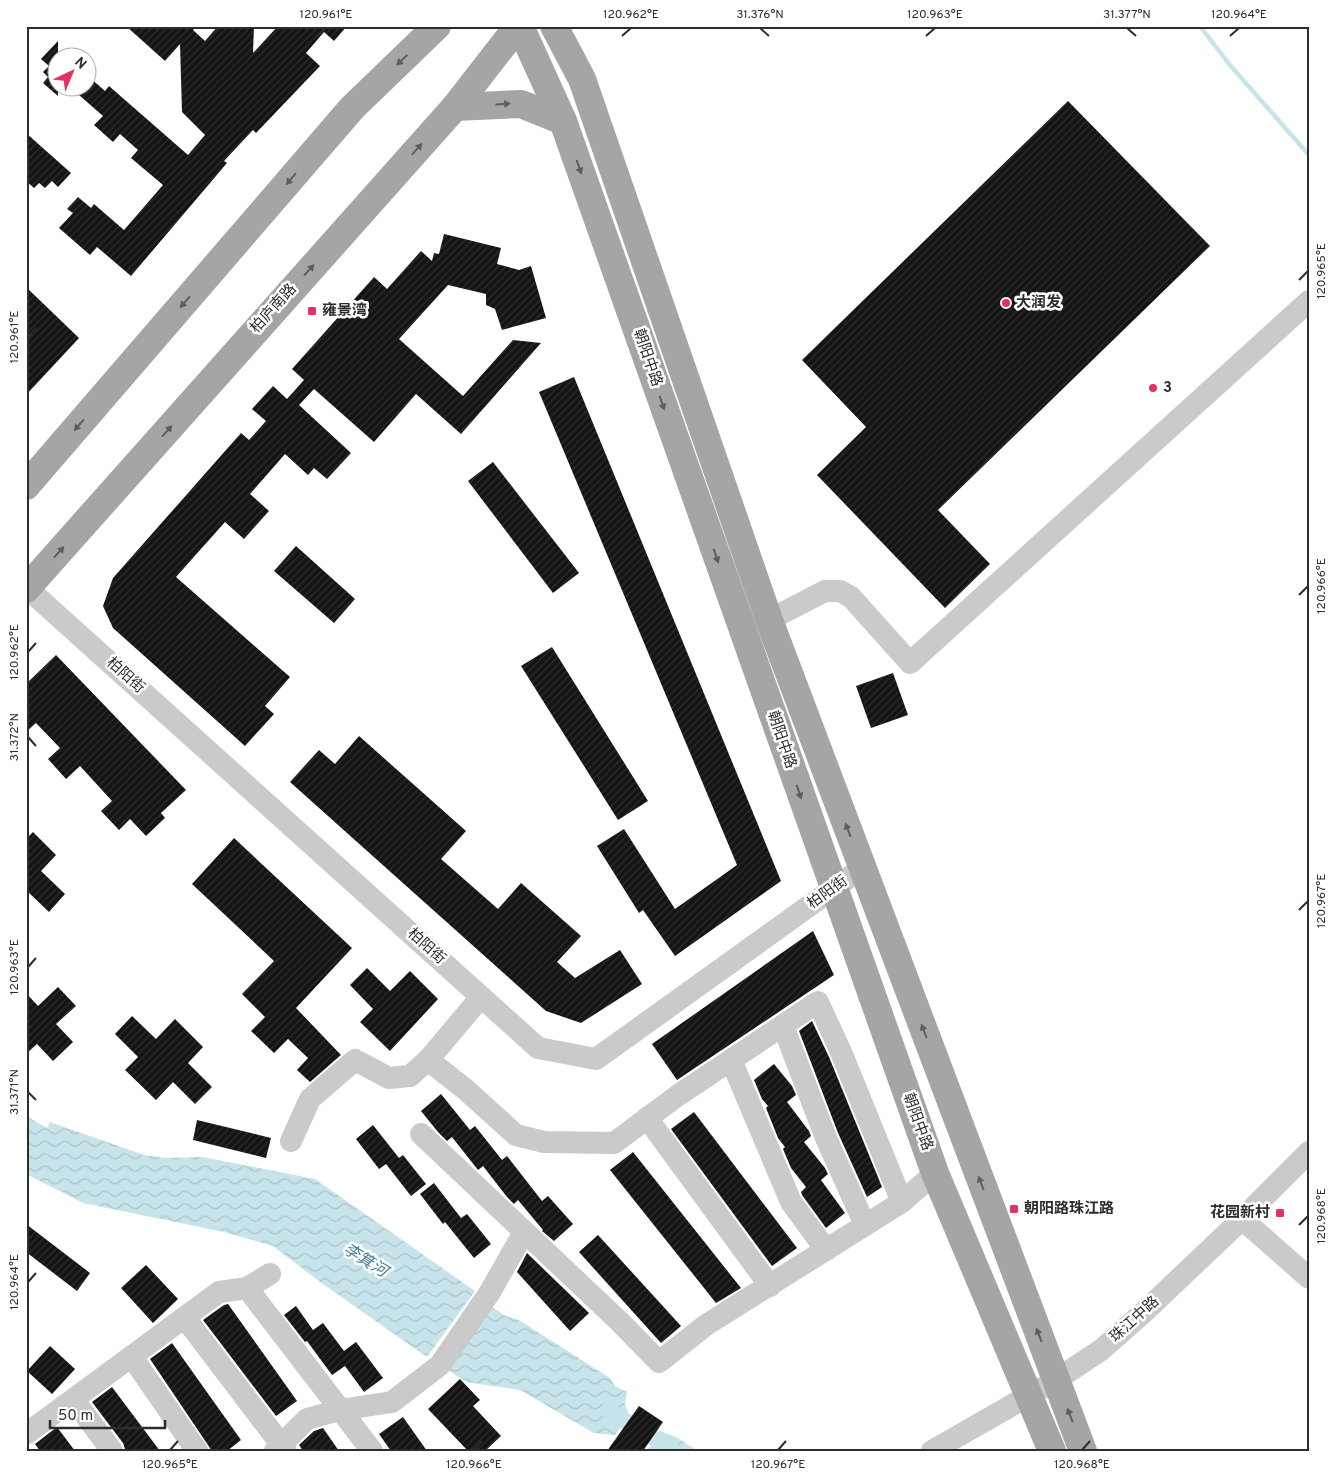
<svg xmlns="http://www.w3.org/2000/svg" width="1335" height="1477" font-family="Overpass,'Noto Sans SC',sans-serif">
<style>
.water{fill:url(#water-waves)}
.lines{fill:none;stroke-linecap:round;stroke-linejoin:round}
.stream{stroke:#c7e4eb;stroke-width:4.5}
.canal{stroke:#c7e4eb;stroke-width:16}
.building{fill:url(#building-hatch)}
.minor{stroke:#cacaca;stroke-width:22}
.major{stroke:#a5a5a5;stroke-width:28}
.oneway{fill:#5d5d5d}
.ticks{fill:none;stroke:#2d2d2d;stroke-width:2}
.poi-dot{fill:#e33160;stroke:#fff;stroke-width:2}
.labels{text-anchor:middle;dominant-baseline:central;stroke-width:5;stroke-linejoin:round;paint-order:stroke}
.poi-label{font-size:15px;font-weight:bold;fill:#2d2d2d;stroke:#fff;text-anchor:start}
.street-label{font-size:15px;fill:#2d2d2d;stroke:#fff}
.water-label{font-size:16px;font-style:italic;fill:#3c7e8e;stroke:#fff}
.neatline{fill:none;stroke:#2d2d2d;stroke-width:2}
.ticks-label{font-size:12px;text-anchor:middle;fill:#2d2d2d}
</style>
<defs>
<pattern id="water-waves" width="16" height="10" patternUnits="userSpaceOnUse" patternTransform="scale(1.25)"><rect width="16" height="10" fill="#c7e4eb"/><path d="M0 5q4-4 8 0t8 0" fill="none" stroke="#abc4ca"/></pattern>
<pattern id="building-hatch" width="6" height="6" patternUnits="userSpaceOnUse" patternTransform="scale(1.25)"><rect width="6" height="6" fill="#141414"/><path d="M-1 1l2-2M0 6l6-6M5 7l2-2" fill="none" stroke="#2e2e2e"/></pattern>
</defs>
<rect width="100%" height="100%" fill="#fff"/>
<!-- water -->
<g class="water">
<polygon points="26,1116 47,1128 50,1122 144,1155 165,1158 203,1157 315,1179 475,1291 427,1357 320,1282 273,1246 224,1232 83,1203 26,1174"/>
<polygon points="490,1306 506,1316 519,1320 610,1378 615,1386 627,1392 625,1404 629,1415 615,1435 594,1433 520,1390 466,1382 448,1370"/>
<polygon points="660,1431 678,1438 698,1451 647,1451"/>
</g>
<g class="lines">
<!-- stream -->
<polyline class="stream" points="1200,26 1229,64 1309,155"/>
<!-- canal -->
<polyline class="canal" points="608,1410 674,1451"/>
</g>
<!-- building -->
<g class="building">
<polygon points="126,26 196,26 193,30 205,41 218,26 254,26 253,53 278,26 347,26 334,41 324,32 306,53 320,66 256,133 253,130 224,161 227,163 131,276 97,247 90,255 59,228 73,213 67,209 78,197 91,208 94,204 124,230 163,185 131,158 138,150 120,134 113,142 94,125 103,116 71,88 88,88 88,76 105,91 109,86 188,155 205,135 182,112 180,44 165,61"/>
<polygon points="58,41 58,96 43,83 48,77 43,72 49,66 41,59"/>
<polygon points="1068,101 1210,246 938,510 990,564 945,608 817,475 866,427 802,360"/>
<polygon points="26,133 71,173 58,187 52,181 45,188 39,183 34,188 26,181"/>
<polygon points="444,234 501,248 497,264 519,270 531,266 546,318 502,330 495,309 486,305 486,294 448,285 399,339 463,396 513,340 541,343 461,434 416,394 374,442 314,389 299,405 351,453 327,479 314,468 308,475 285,454 250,494 269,511 244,539 225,522 176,577 290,677 265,706 274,714 245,746 113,628 103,606 113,578 241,433 249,440 266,421 252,409 273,386 287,399 304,380 292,369 374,277 387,289 421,251 432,261 434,253 439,254"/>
<polygon points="26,287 79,338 26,395"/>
<polygon points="574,377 781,881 675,956 643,910 639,913 597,846 624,829 675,909 737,865 539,392"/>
<polygon points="493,462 579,573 553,593 468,481"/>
<polygon points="296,546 355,599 334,623 274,571"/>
<polygon points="552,647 648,801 618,820 521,666"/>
<polygon points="56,655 186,790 161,813 165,818 146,836 130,819 119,830 101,811 112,801 80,766 66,779 48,759 60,748 36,723 26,732 26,684"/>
<polygon points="893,673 908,715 871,728 856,686"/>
<polygon points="359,736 466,831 441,859 498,909 521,883 581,936 557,962 575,978 620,950 642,984 581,1023 546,1011 290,782 319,750 335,764"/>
<polygon points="33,832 56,855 41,871 65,894 49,912 26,890 26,839"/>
<polygon points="234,838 352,948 296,1008 341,1055 310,1082 297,1070 308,1058 288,1039 274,1053 251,1031 265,1017 242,994 274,961 192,884"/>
<polygon points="813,931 834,975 677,1080 652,1044"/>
<polygon points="367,968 390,991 410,971 438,999 390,1051 360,1022 373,1009 350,985"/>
<polygon points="58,987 76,1006 56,1024 73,1042 53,1061 37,1044 26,1054 26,993 38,1006"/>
<polygon points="132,1016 156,1039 175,1019 203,1047 188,1063 212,1087 195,1104 173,1082 156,1100 125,1070 138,1057 115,1034"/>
<polygon points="812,1021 829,1057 882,1187 867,1197 838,1133 799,1031"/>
<polygon points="774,1064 792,1086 796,1095 787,1102 809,1131 811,1136 804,1142 825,1168 828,1174 821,1180 845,1213 826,1228 802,1195 801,1192 806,1187 791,1168 783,1149 785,1147 778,1138 766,1108 768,1106 762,1099 754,1080"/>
<polygon points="441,1094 470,1130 475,1126 502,1160 507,1156 542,1201 548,1196 573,1224 554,1241 542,1231 543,1230 518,1200 514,1204 507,1197 483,1166 478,1170 452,1137 447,1141 438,1132 421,1111"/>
<polygon points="694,1112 797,1248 772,1266 671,1129"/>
<polygon points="197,1120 271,1138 266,1158 193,1140"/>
<polygon points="373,1125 399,1158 403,1155 426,1184 411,1196 386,1164 379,1169 356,1139"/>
<polygon points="633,1152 741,1288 716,1303 610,1170"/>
<polygon points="434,1183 461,1218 467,1214 491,1244 474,1258 445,1222 443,1224 420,1194"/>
<polygon points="26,1224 90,1273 77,1291 26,1252"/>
<polygon points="598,1235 681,1326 661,1343 579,1252"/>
<polygon points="527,1253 589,1313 570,1331 517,1272"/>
<polygon points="146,1265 178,1299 153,1323 121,1288"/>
<polygon points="228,1304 297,1401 276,1416 203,1320 224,1305"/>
<polygon points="296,1306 313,1330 323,1323 344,1351 356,1342 383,1378 364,1392 345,1366 332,1375 307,1341 305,1342 284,1315"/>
<polygon points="172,1343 241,1440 227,1451 212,1451 150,1359"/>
<polygon points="50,1346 75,1369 52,1394 27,1371"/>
<polygon points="460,1379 480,1400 473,1406 501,1436 485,1451 468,1451 428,1409"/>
<polygon points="112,1387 160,1451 126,1451 125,1449 123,1443 92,1402"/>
<polygon points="639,1406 663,1422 643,1451 607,1451"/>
<polygon points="403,1417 427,1451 391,1451 379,1434"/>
<polygon points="57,1427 75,1451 40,1451 35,1444"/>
<polygon points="323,1428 339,1451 303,1451 299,1445 314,1431"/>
</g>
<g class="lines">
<!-- minor -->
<g class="minor">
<polyline points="27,588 538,1048 596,1059 862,868"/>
<polyline points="769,620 825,591 840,591 851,597 910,663 1309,301"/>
<polyline points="783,1026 826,1138 865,1225"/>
<polyline points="428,1060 465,1089 516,1135 544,1142 614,1143 677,1096 818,1002 841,1052 902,1202"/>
<polyline points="731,1060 791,1202 826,1250"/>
<polyline points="647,1118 770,1286"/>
<polyline points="421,1134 620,1322 659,1362 706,1325 902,1202 935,1173"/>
<polyline points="291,1141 310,1099 355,1060 389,1078 410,1076 428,1060 481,997"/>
<polyline points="1242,1219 1309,1278"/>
<polyline points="270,1274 247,1288 372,1451"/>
<polyline points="185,1318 286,1451"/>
<polyline points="132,1357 197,1451"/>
<polyline points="74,1400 112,1451"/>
<polyline points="26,1434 219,1292 247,1288"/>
<polyline points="275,1451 307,1419 340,1410 392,1402 440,1365 490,1292 524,1232"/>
<polyline points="932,1451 1056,1380 1101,1350 1143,1313 1242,1219 1309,1152"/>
</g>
<!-- major -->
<g class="major">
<polyline points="520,26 563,121 935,1173 1052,1451"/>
<polyline points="554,26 582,79 769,620 1083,1451"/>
<polyline points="455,107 521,104 563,121"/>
<polyline points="26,486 352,108 437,26"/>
<polyline points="26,589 455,107 518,26"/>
</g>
</g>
<!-- one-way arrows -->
<defs><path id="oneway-solid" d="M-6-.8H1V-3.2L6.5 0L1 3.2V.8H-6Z" transform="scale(1.25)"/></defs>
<g class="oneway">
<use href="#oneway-solid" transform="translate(402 60) rotate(136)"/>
<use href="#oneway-solid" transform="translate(503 104) rotate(-3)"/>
<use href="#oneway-solid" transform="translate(417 149) rotate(-48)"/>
<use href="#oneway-solid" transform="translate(579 167) rotate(71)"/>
<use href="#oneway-solid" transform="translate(291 179) rotate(131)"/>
<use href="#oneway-solid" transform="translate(309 270) rotate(-48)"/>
<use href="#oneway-solid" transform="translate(185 302) rotate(131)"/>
<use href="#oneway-solid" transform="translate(662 403) rotate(71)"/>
<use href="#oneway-solid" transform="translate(79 425) rotate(131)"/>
<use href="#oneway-solid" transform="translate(167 431) rotate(-48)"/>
<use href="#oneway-solid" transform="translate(59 552) rotate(-48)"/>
<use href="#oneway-solid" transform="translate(716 556) rotate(71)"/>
<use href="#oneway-solid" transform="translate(799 792) rotate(71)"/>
<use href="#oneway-solid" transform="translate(848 830) rotate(-111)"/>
<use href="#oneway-solid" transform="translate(924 1031) rotate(-111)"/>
<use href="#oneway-solid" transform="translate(981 1183) rotate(-111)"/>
<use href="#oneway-solid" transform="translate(1039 1335) rotate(-111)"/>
<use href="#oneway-solid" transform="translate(1070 1415) rotate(-111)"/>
</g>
<!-- ticks -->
<path class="ticks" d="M 760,28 L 769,36M 1127,28 L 1136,36M 318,36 L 326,28M 622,36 L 631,28M 926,36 L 935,28M 1230,36 L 1239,28M 1299,280 L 1308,271M 28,337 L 36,328M 1299,595 L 1308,586M 28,652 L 36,643M 28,737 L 36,746M 1299,910 L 1308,901M 28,967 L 36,958M 28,1092 L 36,1100M 1299,1225 L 1308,1216M 28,1282 L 36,1273M 170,1450 L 178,1441M 474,1450 L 482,1441M 778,1450 L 786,1441M 1082,1450 L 1090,1441"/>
<!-- markers -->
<g class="poi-dot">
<circle cx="1006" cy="303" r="5"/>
<rect x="307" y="306" width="10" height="10" rx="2.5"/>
<circle cx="1153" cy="388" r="5"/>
<rect x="1009" y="1204" width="10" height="10" rx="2.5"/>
<rect x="1275" y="1208" width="10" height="10" rx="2.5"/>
</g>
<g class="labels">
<!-- poi labels -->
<g class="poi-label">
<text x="1016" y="303">大润发</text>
<text x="322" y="311">雍景湾</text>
<text x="1163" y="388">3</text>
<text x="1024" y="1209">朝阳路珠江路</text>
<text x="1270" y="1213" text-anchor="end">花园新村</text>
</g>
<!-- street labels -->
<g class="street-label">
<text transform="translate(274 309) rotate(-48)">柏庐南路</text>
<text transform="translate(647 358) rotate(71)">朝阳中路</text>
<text transform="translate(125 676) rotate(42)">柏阳街</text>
<text transform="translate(781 740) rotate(71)">朝阳中路</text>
<text transform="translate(828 893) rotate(-36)">柏阳街</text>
<text transform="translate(426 947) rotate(42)">柏阳街</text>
<text transform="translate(917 1122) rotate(70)">朝阳中路</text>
<text transform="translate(1135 1320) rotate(-42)">珠江中路</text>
</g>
<!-- water labels -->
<g class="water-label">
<text transform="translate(365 1261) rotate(32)">李箕河</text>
</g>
</g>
<!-- border -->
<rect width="1335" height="1477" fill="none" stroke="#ffffff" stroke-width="55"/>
<!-- north arrow -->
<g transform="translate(72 72) rotate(44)"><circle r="24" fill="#ffffff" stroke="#ababab"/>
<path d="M0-4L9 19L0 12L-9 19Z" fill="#e33160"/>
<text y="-8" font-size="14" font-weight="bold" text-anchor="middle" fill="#2d2d2d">N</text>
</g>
<!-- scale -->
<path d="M50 1420v8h115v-8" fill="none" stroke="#2d2d2d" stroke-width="2.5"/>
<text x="58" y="1420" font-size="15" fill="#2d2d2d" stroke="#ffffff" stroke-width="4" paint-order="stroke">50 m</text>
<rect x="28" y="28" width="1280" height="1422" class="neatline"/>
<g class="ticks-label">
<text x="326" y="18">120.961°E</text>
<text x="631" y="18">120.962°E</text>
<text x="760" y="18">31.376°N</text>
<text x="935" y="18">120.963°E</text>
<text x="1127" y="18">31.377°N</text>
<text x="1239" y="18">120.964°E</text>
<text transform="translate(1321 271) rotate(-90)" y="4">120.965°E</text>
<text transform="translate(14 337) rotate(-90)" y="4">120.961°E</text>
<text transform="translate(1321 586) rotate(-90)" y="4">120.966°E</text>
<text transform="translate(14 652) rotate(-90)" y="4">120.962°E</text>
<text transform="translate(14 737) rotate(-90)" y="4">31.372°N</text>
<text transform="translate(1321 901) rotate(-90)" y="4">120.967°E</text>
<text transform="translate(14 967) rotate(-90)" y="4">120.963°E</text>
<text transform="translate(14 1092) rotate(-90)" y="4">31.371°N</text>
<text transform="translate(1321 1216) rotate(-90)" y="4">120.968°E</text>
<text transform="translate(14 1282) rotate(-90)" y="4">120.964°E</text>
<text x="170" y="1468">120.965°E</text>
<text x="474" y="1468">120.966°E</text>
<text x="778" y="1468">120.967°E</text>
<text x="1082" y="1468">120.968°E</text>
</g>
</svg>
